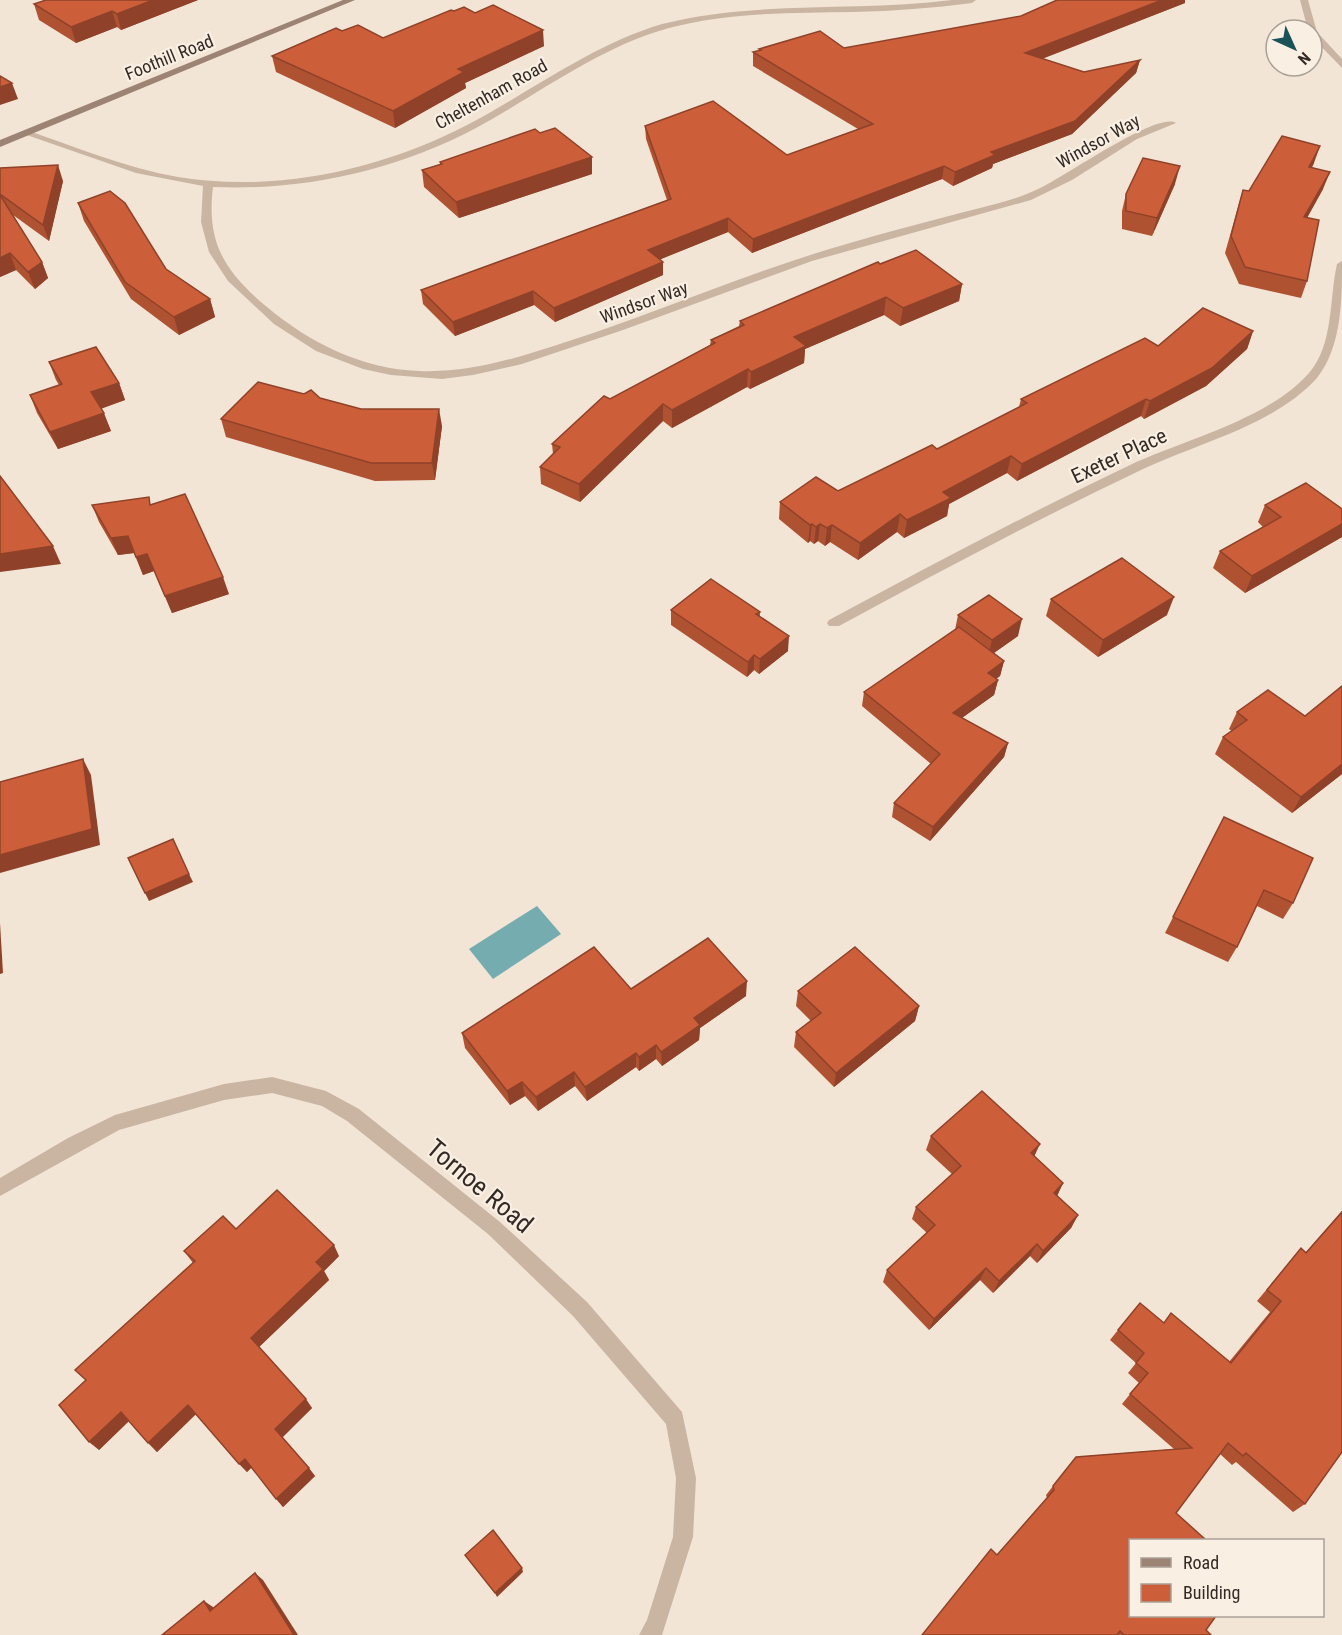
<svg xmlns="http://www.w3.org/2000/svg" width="1342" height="1635" font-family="'Roboto Condensed',sans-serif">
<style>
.water{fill:#74acb0}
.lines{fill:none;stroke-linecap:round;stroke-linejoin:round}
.street{fill:#cab5a2;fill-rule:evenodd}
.secondary{fill:#9d8373;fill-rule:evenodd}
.wall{fill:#af5232}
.shaded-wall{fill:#8f4229}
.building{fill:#cc5f3a;stroke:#8f4229;stroke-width:1.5}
.labels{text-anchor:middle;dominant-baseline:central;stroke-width:4.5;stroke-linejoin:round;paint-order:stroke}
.far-street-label{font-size:18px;fill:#342a25;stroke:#f9efe2}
.street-label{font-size:21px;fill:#342a25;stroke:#f9efe2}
.near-street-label{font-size:26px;fill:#342a25;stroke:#f9efe2}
</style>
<rect width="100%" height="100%" fill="#f2e5d6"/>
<!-- water -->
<polygon class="water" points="537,906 561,934 493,979 469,949"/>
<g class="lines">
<!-- street -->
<g class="street">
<path d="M 952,0 L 976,0 L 972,3 C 933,8 894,11 854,12 C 793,13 729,12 669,28 C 599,47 539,94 476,128 C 395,171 303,191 213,187 C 206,243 225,272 267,307 C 310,343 362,369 419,371 C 470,373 517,358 566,342 C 631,321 695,295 760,272 C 832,246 906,227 980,208 C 1000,203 1020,198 1038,189 C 1062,179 1157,111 1176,123 L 1137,139 L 1072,180 L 1031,200 L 812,261 L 623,330 L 522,364 L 473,375 L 442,379 L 391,375 L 363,369 L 316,351 L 274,324 L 228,281 L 209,252 L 201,222 L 203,186 L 136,173 L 21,133 L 29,131 C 78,148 127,168 178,177 C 276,193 381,170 469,124 C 533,90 592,45 662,24 C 756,0 857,12 952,0 Z"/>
<polygon points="1300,0 1308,0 1317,32 1342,59 1342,68 1312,37 1312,30 1308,30"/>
<path d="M 1342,261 C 1342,300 1342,346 1317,378 C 1274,426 1194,444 1137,472 C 1036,520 937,573 839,626 L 829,626 L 827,623 L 829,620 C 928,567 1027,514 1128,466 C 1185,439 1266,421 1309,373 C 1334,344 1329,299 1337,264 Z"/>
<polygon points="272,1077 326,1091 359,1109 500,1222 587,1302 682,1412 696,1478 693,1537 662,1635 639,1635 647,1620 673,1537 676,1478 666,1424 573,1316 488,1234 347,1121 322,1106 272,1093 224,1100 119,1130 0,1196 0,1178 68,1138 115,1115 224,1084"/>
</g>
<!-- secondary -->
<polygon class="secondary" points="343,0 355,0 0,147 0,140"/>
</g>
<!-- wall -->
<g class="wall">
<polygon points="46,0 198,0 121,30 117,27 76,43 39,20 34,4"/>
<polygon points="1185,3 1042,59 1084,72 1140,60 1136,73 1072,134 993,164 992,168 953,186 942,179 752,253 728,232 660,259 663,275 555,322 534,305 455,336 423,304 421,290 667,200 646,139 645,126 787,155 858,129 753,66 753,52 759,51 759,49 844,48"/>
<polygon points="383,38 544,46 465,83 466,88 395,128 276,72 272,56"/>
<polygon points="540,133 592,157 592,174 459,218 424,187 422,170 440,164 440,162"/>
<polygon points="1314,163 1312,167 1323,189 1307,218 1307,281 1301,298 1239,284 1225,253 1238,207 1243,190 1249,191"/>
<polygon points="0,168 63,181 49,241 13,215 42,262 48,278 35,289 16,270 0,277"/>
<polygon points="1175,184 1152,236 1122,229 1122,211 1126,194"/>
<polygon points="78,203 166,269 210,299 215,317 179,335 131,299 84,221"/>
<polygon points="880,264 962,284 959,301 900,326 884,315 805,349 804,363 750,389 747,387 672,428 663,421 580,502 541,484 540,467 553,454 552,444 610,399 710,345 711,340 739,326 740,321"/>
<polygon points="1253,331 1247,349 1206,386 1144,419 1141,416 1017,481 1007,473 949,504 947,516 904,538 897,532 858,560 830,542 825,546 818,541 814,544 810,541 808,543 779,519 780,502 838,491 937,449 1019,407 1021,399 1158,346"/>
<polygon points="49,362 119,383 125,400 101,408 111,431 58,449 37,413 30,395 59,385 56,380"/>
<polygon points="320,398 361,409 442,426 435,480 375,481 226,437 221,419"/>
<polygon points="152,504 229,594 172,613 154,571 143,575 134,553 118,555 99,522 92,505"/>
<polygon points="1265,505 1342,509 1342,537 1245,593 1213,568 1220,551 1263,527 1258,522"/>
<polygon points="1051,599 1167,615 1098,657 1046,616"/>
<polygon points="671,610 760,612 760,617 788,651 759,674 754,670 747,677 671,625"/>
<polygon points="958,615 1018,636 994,653 1004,661 1000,676 996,679 998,680 994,695 962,718 1008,743 1004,757 930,841 892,817 894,803 931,764 862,706 864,692 955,630"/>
<polygon points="1342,686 1342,774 1292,813 1215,754 1223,737 1232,731 1229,729 1237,712 1305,716"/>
<polygon points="1224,817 1293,903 1283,919 1257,906 1237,947 1228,962 1165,933"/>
<polygon points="631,989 746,996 700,1028 699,1040 662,1066 656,1059 639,1071 636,1067 587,1101 575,1086 538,1111 525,1096 510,1105 465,1048 462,1033"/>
<polygon points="798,991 919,1006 915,1021 834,1087 794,1047 796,1032 811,1021 796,1006"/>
<polygon points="931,1136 1034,1157 1063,1183 1057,1196 1078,1215 1071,1228 1037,1263 1030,1256 993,1293 980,1280 929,1330 883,1282 887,1270 927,1233 912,1219 916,1207 952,1174 926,1150"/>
<polygon points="1342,1211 1342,1452 1305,1504 1293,1512 1236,1462 1232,1465 1220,1454 1176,1513 1206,1630 1211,1635 922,1635 997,1555 1047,1498 1046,1495 1076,1457 1174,1449 1122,1404 1139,1383 1128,1373 1136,1363 1110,1340 1118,1330 1164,1323 1229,1362 1270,1312 1257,1301 1301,1248 1306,1252"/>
<polygon points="236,1229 339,1256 324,1271 329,1280 259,1347 312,1408 282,1437 315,1476 283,1507 252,1467 247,1472 196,1414 157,1452 129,1421 99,1450 86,1380 193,1263 184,1251"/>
</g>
<!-- shaded-wall -->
<g class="shaded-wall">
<polygon points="153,0 198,0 121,30 117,14"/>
<polygon points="1162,0 1185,0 1185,3 1023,66 1025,53"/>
<polygon points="112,11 117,27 76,43 71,27"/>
<polygon points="543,30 544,46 465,83 466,88 395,128 393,111 458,69"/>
<polygon points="1140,60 1136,73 1072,134 993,164 992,168 953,186 955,172 991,152"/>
<polygon points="12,83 18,99 0,105 0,87"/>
<polygon points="1320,146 1314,163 1303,184 1309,167"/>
<polygon points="592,157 592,174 459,218 456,202"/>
<polygon points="58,165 63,181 49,241 43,225"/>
<polygon points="944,166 942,179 752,253 753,239"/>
<polygon points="1180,166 1175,184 1152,236 1157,218"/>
<polygon points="1330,172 1323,189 1298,234 1304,217"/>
<polygon points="728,218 728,232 649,264 648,250"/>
<polygon points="10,253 16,270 0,277 0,258"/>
<polygon points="42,262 48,278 35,289 28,272"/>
<polygon points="663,262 663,275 555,322 554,308"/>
<polygon points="962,284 959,301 900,326 903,308"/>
<polygon points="533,291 534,305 455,336 453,322"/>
<polygon points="886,297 884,315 805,349 804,363 750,389 751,372 794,337"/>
<polygon points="210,299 215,317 179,335 174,317"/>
<polygon points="1253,331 1247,349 1206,386 1144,419 1150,401"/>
<polygon points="748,369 747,387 672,428 672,410"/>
<polygon points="119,383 125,400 98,410 91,392"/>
<polygon points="1146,399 1141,416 1017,481 1022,464"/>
<polygon points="663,404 663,421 580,502 579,484"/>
<polygon points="439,409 442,426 435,480 432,463"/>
<polygon points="104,413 111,431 58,449 50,432"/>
<polygon points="1011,456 1007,473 949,504 947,516 904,538 907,520 943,492"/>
<polygon points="900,514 897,532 858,560 860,543"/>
<polygon points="812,524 810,541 808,543 810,525"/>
<polygon points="820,524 818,541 814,544 816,527"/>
<polygon points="1342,524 1342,537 1245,593 1252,576"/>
<polygon points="832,525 830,542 825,546 827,528"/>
<polygon points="128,536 134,553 118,555 111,538"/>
<polygon points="53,546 61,564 0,572 0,554"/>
<polygon points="147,554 154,571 143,575 136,557"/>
<polygon points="223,577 229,594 172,613 165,596"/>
<polygon points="1174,597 1167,615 1098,657 1103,640"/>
<polygon points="1022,619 1018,636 988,657 992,640"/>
<polygon points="789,636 788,651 759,674 760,659"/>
<polygon points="754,655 754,670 747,677 748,662"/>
<polygon points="1004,661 1000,676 984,687 988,673"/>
<polygon points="998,680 994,695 949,727 953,713"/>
<polygon points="1008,743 1004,757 930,841 933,827"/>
<polygon points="83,759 91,775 100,845 0,873 0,855"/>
<polygon points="1342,764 1342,774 1292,813 1301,797"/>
<polygon points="189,874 193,882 149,901 145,893"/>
<polygon points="0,923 3,973 0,974"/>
<polygon points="747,981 746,996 700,1028 699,1040 662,1066 661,1052 694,1018"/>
<polygon points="919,1006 915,1021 834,1087 836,1073"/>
<polygon points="656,1045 656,1059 639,1071 639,1057"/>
<polygon points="636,1053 636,1067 587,1101 585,1087"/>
<polygon points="574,1072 575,1086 538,1111 536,1097"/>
<polygon points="522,1082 525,1096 510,1105 507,1091"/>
<polygon points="1040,1144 1034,1157 1031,1153"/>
<polygon points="1063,1183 1057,1196 1054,1193"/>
<polygon points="1078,1215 1071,1228 1037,1263 1043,1251"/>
<polygon points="1037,1244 1030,1256 993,1293 999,1281"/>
<polygon points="334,1245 339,1256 324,1271 329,1280 258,1348 251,1338 316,1262"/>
<polygon points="986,1268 980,1280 929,1330 934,1319"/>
<polygon points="306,1399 312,1408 282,1438 275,1429"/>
<polygon points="188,1405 196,1414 157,1452 148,1443"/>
<polygon points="121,1412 130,1420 99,1450 89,1442"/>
<polygon points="245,1459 252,1467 247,1472 239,1464"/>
<polygon points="309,1468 315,1476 283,1507 276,1499"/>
<polygon points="522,1568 523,1572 497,1597 495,1593"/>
<polygon points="255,1573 263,1580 298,1635 294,1635"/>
<polygon points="204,1601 213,1607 219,1617 210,1611"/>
</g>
<!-- building -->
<g class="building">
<polygon points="46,0 153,0 117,14 112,11 71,27 34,4"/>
<polygon points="1057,0 1162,0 1025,53 1084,72 1140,60 1075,121 991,152 995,155 955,172 944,166 753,239 728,218 648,250 663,262 554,308 533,291 453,322 421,290 671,199 645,126 713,101 787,155 873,124 753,52 761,50 759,49 820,31 844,48 1021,16"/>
<polygon points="493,5 543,30 458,69 464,72 393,111 272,56 336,28 342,31 358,25 383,38 451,10 454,11 464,7 475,13"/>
<polygon points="0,76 12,83 0,87"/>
<polygon points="555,128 592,157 456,202 422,170 442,164 440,162 535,129 540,133"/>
<polygon points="1282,136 1320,146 1309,167 1330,172 1304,217 1319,220 1307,281 1245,267 1231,236 1243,190 1249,191"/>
<polygon points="1143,158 1180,166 1157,218 1126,211 1126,194"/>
<polygon points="58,165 43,225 0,194 0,168"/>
<polygon points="110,191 125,203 166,269 210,299 174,317 125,282 78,203"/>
<polygon points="0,195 42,262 28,272 10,253 0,258"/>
<polygon points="916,250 962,284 903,308 886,297 794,337 806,346 751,372 748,369 672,410 663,404 579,484 540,467 560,447 552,444 604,396 610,399 715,343 711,340 744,325 740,321 878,262 880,264"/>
<polygon points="1203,308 1253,331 1212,368 1150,401 1146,399 1022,464 1011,456 943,492 951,498 907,520 900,514 860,543 832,525 827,528 820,524 816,527 812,524 810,525 780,502 816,477 838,491 932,445 937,449 1027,403 1021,399 1145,338 1158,346"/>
<polygon points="96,347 119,383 91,392 104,413 50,432 30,395 62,384 49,362"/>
<polygon points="258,382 304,394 311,390 320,398 361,409 439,409 432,463 371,463 221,419"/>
<polygon points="0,476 53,546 0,554"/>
<polygon points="1306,483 1342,509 1342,524 1252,576 1220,551 1281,517 1265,505"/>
<polygon points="185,494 223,577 165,596 147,554 136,557 128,536 111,538 92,505 149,497 150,505"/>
<polygon points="1122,558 1174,597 1103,640 1051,599"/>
<polygon points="711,579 760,612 756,614 789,636 760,659 754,655 748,662 671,610"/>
<polygon points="989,595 1022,619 992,640 958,615"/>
<polygon points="959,627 1004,661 988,673 998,680 953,713 1008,743 933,827 894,803 940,754 864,692"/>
<polygon points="1342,686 1342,764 1301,797 1223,737 1247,720 1237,712 1268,690 1305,716"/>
<polygon points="83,759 92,829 0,855 0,782"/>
<polygon points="1224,817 1313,858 1293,903 1264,890 1237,947 1173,917"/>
<polygon points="173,839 189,874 145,893 128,858"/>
<polygon points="708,938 747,981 694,1018 700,1025 661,1052 656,1045 639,1057 636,1053 585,1087 574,1072 536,1097 522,1082 507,1091 462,1033 594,947 631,989"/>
<polygon points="855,947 919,1006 836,1073 796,1032 821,1013 798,991"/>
<polygon points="982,1091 1040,1144 1031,1153 1063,1183 1054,1193 1078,1215 1043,1251 1037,1244 999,1281 986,1268 934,1319 887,1270 935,1225 916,1207 961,1166 931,1136"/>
<polygon points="277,1190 334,1245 316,1262 323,1269 251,1338 306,1399 275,1429 309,1468 276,1499 245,1459 239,1464 188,1405 148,1443 121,1412 89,1442 59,1405 86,1380 75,1370 195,1261 184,1251 223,1216 236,1229"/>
<polygon points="1342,1212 1342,1452 1305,1504 1246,1453 1243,1456 1228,1443 1176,1513 1206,1540 1131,1540 1131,1616 1216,1616 1206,1630 1211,1635 1124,1635 1120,1631 1117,1635 922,1635 991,1549 997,1555 1054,1490 1053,1486 1076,1457 1192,1448 1130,1394 1148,1373 1136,1363 1144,1353 1118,1330 1140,1303 1164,1323 1171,1313 1231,1363 1281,1301 1267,1290 1301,1248 1306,1253"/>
<polygon points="493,1530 522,1568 495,1593 465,1555"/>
<polygon points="255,1573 294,1635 162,1635 204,1601 210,1611"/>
</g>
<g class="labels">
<!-- far-street labels -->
<g class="far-street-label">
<text transform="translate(169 57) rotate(-22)">Foothill Road</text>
<text transform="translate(491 94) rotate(-29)">Cheltenham Road</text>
<text transform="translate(1098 141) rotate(-29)">Windsor Way</text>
<text transform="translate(644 302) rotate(-20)">Windsor Way</text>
</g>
<!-- street labels -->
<g class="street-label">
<text transform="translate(1119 456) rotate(-25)">Exeter Place</text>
</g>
<!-- near-street labels -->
<g class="near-street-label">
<text transform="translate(480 1186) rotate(40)">Tornoe Road</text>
</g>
</g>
<!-- legend -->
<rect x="1129" y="1539" width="195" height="78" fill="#f9efe2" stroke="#aaa096" stroke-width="1.5"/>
<rect x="1141" y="1558" width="30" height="9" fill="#9d8373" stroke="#aaa096" stroke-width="1.5"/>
<text x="1183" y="1569" font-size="18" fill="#342a25">Road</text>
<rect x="1141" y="1584" width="30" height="18" fill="#cc5f3a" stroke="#aaa096" stroke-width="1.5"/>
<text x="1183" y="1599" font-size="18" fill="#342a25">Building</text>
<!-- north arrow -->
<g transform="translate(1294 48) rotate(135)"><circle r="28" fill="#f9efe2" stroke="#aaa096" stroke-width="1.5"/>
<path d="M0-4.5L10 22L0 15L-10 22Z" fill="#195257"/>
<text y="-9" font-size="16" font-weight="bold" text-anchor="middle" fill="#342a25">N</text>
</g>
</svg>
